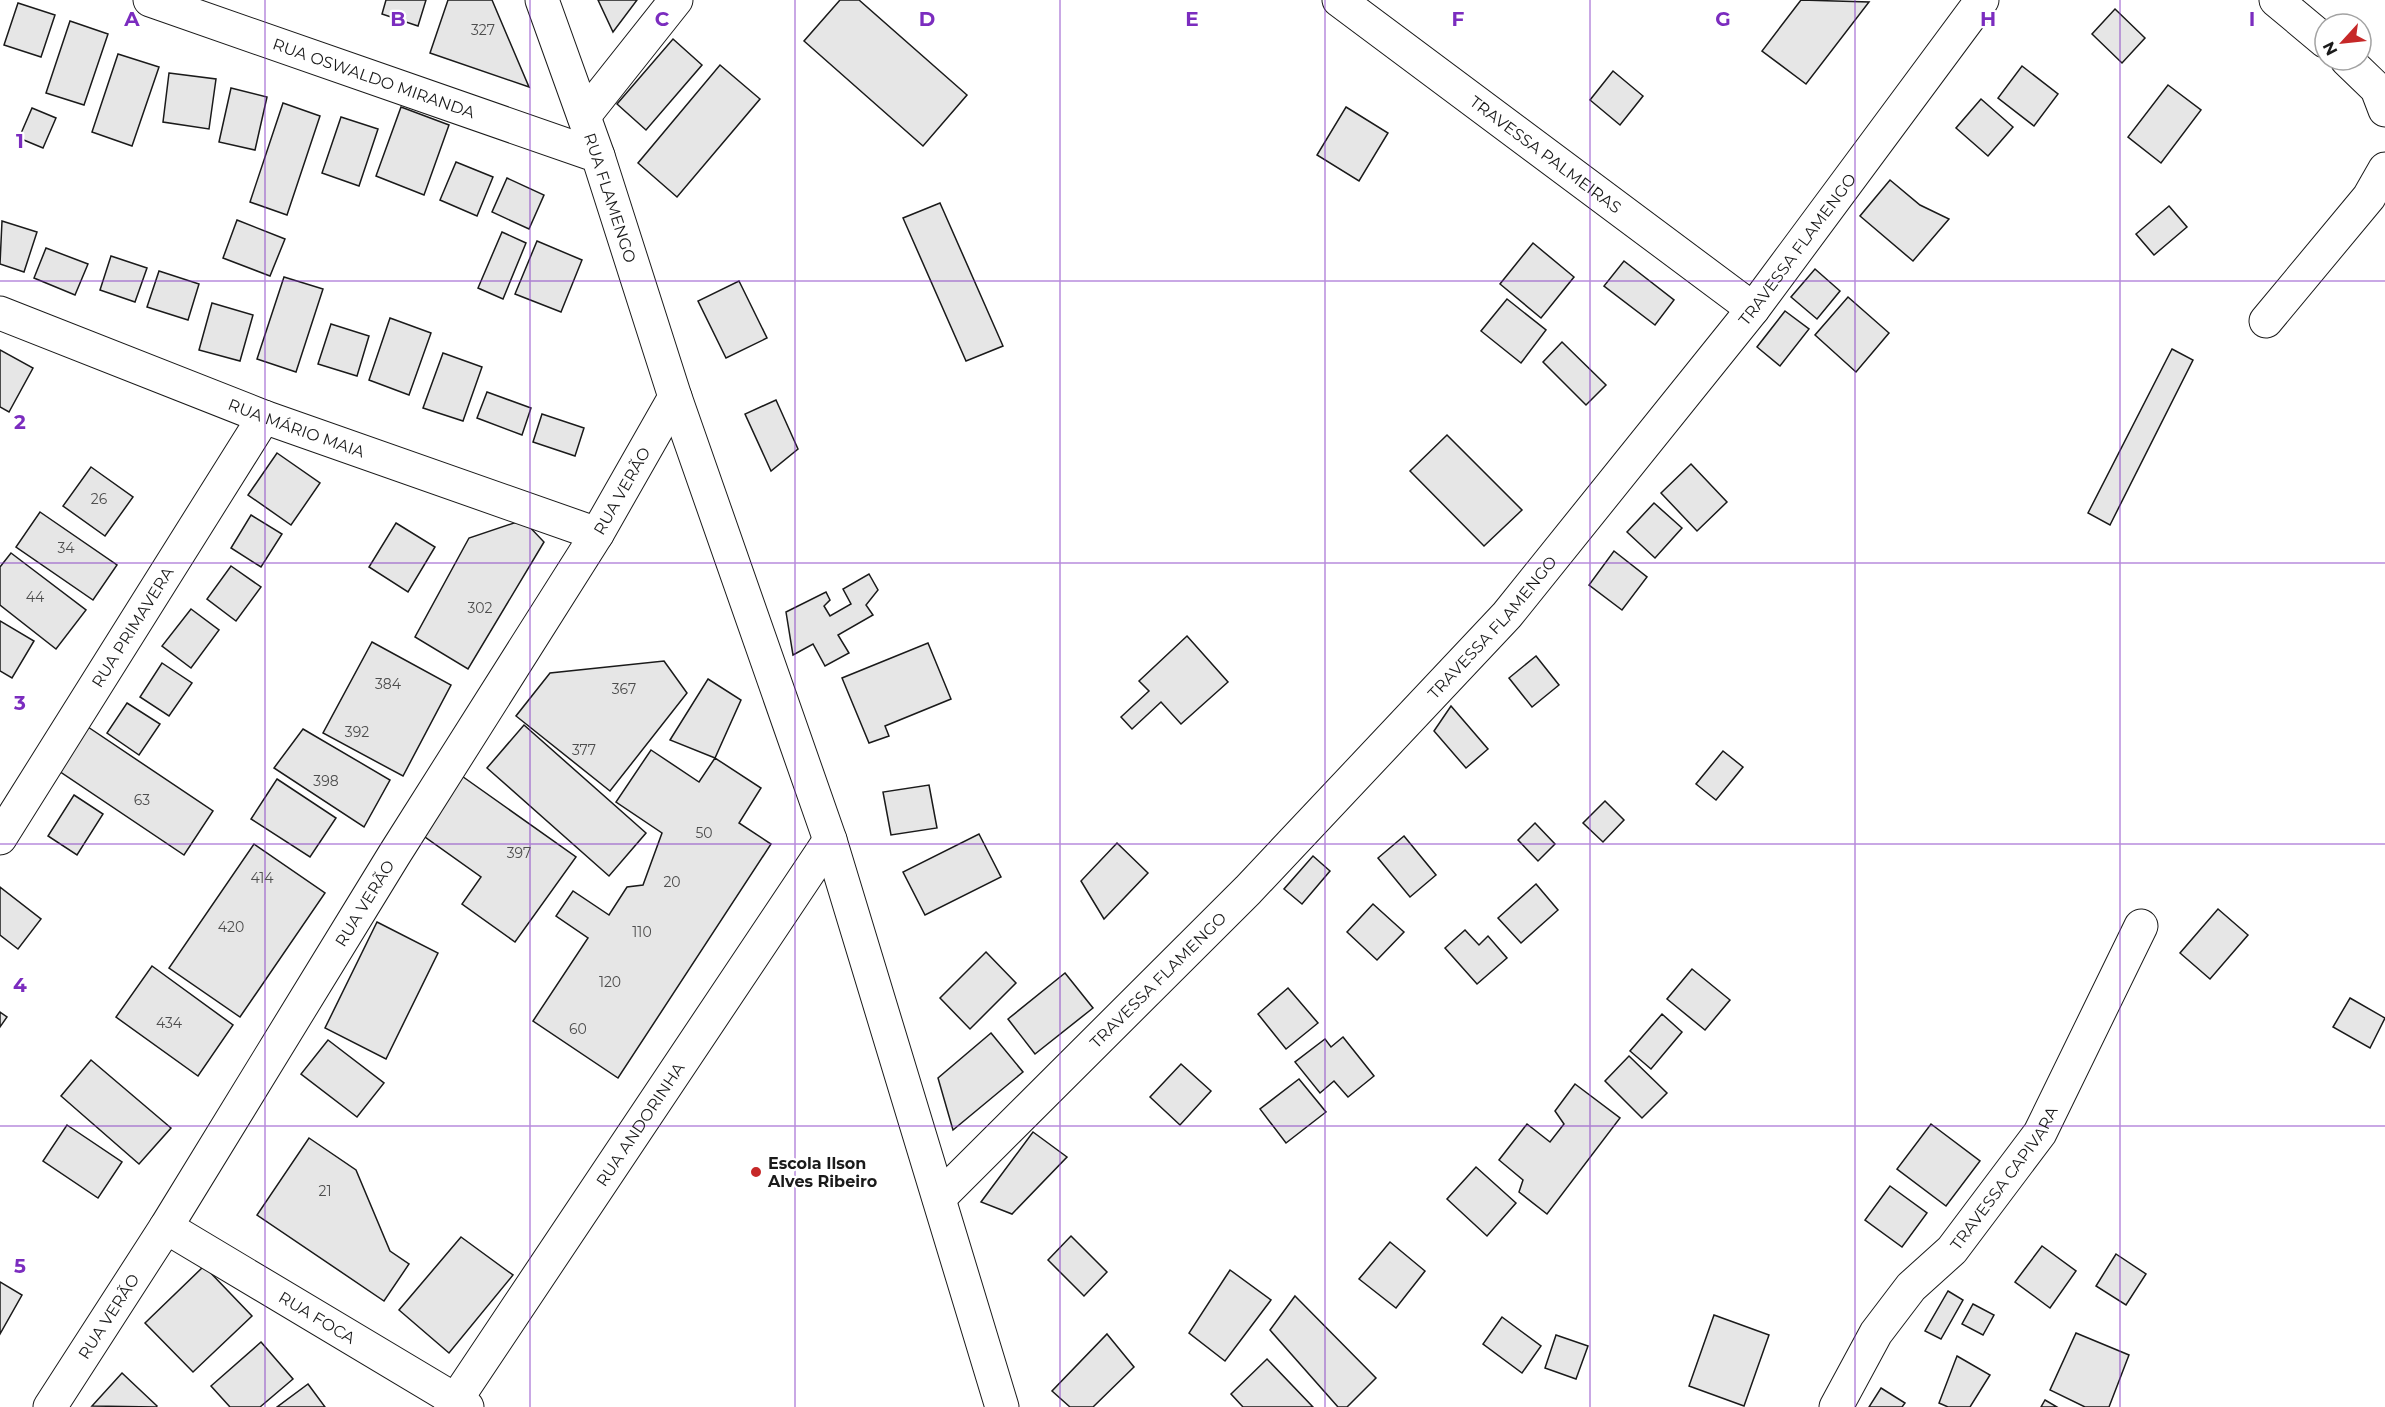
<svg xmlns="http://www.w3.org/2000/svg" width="2385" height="1407" font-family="Montserrat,sans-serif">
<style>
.building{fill:#e6e6e6;stroke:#1a1a1a;stroke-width:1.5}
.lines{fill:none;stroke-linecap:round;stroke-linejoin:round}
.minor-casing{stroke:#1a1a1a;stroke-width:35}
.tertiary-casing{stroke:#1a1a1a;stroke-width:35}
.minor{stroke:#fff;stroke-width:33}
.tertiary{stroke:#fff;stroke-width:33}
.grid{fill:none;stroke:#7b2cbf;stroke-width:1.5;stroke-opacity:0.55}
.poi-dot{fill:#c62828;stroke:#fff;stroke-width:2}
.labels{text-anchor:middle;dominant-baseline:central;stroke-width:4.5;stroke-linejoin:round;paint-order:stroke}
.number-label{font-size:14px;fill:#4d4d4d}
.street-label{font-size:16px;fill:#1a1a1a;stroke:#fff}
.poi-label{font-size:16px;font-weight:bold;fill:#1a1a1a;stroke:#fff;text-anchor:start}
.grid-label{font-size:20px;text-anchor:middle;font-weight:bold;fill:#7b2cbf;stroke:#fff;stroke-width:4.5;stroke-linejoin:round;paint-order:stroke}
</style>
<rect width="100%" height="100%" fill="#fff"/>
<!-- building -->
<g class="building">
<polygon points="386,0 426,0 418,26 382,14"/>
<polygon points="448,0 492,0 529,87 430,53"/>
<polygon points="598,0 637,0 613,32"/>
<polygon points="840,0 859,0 967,95 923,146 804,41"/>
<polygon points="1801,0 1869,2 1806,84 1762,51"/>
<polygon points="18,3 55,15 41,57 4,45"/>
<polygon points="2115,9 2145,38 2122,63 2092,34"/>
<polygon points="70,21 108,34 84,105 46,93"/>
<polygon points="673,39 702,65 646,130 617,104"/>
<polygon points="118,54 159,67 132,146 92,132"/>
<polygon points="720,65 760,99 677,197 638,163"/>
<polygon points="2022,66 2058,94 2034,126 1998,98"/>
<polygon points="1613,71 1643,96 1620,125 1590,100"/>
<polygon points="169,73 216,79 209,129 163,122"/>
<polygon points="2168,85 2201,110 2161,163 2128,137"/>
<polygon points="231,88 267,97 255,150 219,142"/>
<polygon points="1981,99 2013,127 1988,156 1956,128"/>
<polygon points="283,103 320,116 287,215 250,202"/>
<polygon points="401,107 449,125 424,195 376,176"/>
<polygon points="1346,107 1388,133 1359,181 1317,155"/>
<polygon points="32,108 56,118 43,148 19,138"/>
<polygon points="341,117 378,129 359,186 322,173"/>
<polygon points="456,162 493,177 477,216 440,200"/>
<polygon points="507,178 544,195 529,229 492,212"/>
<polygon points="1890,180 1920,205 1949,219 1913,261 1860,216"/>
<polygon points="940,203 1003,346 966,361 903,218"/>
<polygon points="2169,206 2187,227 2154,255 2136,234"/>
<polygon points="237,220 285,239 270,276 223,258"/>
<polygon points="2,221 37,232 24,272 0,264"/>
<polygon points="502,232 526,243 503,299 478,288"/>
<polygon points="537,241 582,260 561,312 515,294"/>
<polygon points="1533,243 1574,277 1541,318 1500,284"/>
<polygon points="46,248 88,264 75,295 34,278"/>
<polygon points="111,256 147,268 135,302 100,290"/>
<polygon points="1624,261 1674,300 1655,325 1604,286"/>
<polygon points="1815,269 1840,291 1817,319 1791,297"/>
<polygon points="159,271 199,284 188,320 147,307"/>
<polygon points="284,277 323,289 296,372 257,359"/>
<polygon points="739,281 767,338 726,358 698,301"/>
<polygon points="1848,297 1889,333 1856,372 1815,335"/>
<polygon points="1507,299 1546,330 1521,363 1481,331"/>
<polygon points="212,303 253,315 240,361 199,350"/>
<polygon points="1785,311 1809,329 1780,366 1757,347"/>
<polygon points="390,318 431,333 409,395 369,380"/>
<polygon points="331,324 369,336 357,376 318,364"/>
<polygon points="1562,342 1606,385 1586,405 1543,362"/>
<polygon points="2172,349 2193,360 2110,525 2088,513"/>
<polygon points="0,350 33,368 9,412 0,407"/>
<polygon points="443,353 482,367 463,421 423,408"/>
<polygon points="487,392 531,408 522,435 477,418"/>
<polygon points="776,400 798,449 771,471 745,414"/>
<polygon points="542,414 584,428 575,456 533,442"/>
<polygon points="1447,435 1522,510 1484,546 1410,471"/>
<polygon points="277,453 320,483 291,525 248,495"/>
<polygon points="1691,464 1727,502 1697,531 1661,493"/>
<polygon points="91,467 133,497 105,536 63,506"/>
<polygon points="1654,503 1682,528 1655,558 1627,532"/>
<polygon points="40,512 117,565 93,600 16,547"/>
<polygon points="251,515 282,534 261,567 231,548"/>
<polygon points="523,520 544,542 468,669 415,637 469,538"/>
<polygon points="396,523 435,547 408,592 369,567"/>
<polygon points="1614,551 1647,577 1622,610 1589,585"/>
<polygon points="11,553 86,610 56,649 0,605 0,567"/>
<polygon points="231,566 261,587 236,621 207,599"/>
<polygon points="869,574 878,590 866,605 873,615 838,635 849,653 825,666 813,644 793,655 786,612 826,592 830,600 824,606 830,616 851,604 843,589"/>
<polygon points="191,609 219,630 191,668 162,646"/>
<polygon points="0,621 34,641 12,678 0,671"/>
<polygon points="1187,636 1228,682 1181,724 1161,702 1132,729 1121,717 1149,691 1139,681"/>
<polygon points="372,642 451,685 403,776 323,733"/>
<polygon points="928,643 951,699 885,726 889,736 869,743 842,678"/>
<polygon points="1536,656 1559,685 1532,707 1509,678"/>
<polygon points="664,661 687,693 610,791 516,716 550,673"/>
<polygon points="162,663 192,683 169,716 140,697"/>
<polygon points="708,679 741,700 715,758 670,740"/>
<polygon points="127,703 160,724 139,755 107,733"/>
<polygon points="1451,706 1488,749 1466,768 1434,731"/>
<polygon points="524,725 646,833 609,876 487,768"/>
<polygon points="88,727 213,811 184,855 59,771"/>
<polygon points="303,729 390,780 364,827 274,768"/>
<polygon points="651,750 699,782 715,758 761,788 739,823 771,844 618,1078 533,1021 588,938 556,916 573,891 609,915 627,887 643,885 662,833 616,802"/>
<polygon points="1723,751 1743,767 1716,800 1696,784"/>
<polygon points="459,774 576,857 515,942 462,904 481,877 418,832"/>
<polygon points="277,779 336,818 310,857 251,819"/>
<polygon points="929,785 937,828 891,835 883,792"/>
<polygon points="74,795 103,814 77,855 48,836"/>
<polygon points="1605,801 1624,820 1603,842 1583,823"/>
<polygon points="1535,823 1555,844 1538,861 1518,840"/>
<polygon points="979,834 1001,877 925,915 903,872"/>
<polygon points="1404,836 1436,875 1410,897 1378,858"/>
<polygon points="1117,843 1148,873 1104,919 1081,881"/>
<polygon points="254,844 325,893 240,1017 169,968"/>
<polygon points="1313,856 1330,871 1302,904 1284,889"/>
<polygon points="1536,884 1558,910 1521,943 1498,918"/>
<polygon points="0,887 41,919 18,949 0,935"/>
<polygon points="1373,904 1404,932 1377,960 1347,932"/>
<polygon points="2218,909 2248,935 2210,979 2180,953"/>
<polygon points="377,922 438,953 386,1059 325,1028"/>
<polygon points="1465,930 1479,945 1488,936 1507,958 1477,984 1445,948"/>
<polygon points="986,952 1016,983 970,1029 940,998"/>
<polygon points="152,966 233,1025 198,1076 116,1017"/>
<polygon points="1692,969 1730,1000 1705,1030 1667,999"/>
<polygon points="1065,973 1093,1008 1035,1054 1008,1019"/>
<polygon points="1288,988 1318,1023 1286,1049 1258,1014"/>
<polygon points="2350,998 2385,1018 2370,1048 2333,1027"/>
<polygon points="0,1012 7,1017 0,1027"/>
<polygon points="1662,1014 1682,1032 1651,1069 1630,1051"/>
<polygon points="991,1033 1023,1072 953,1130 938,1078"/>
<polygon points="1343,1037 1374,1076 1348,1097 1334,1081 1320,1093 1295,1062 1325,1039 1331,1047"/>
<polygon points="328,1040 384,1083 357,1117 301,1074"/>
<polygon points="1629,1056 1667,1093 1642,1118 1605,1081"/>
<polygon points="91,1060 171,1128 139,1164 61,1096"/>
<polygon points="1181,1064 1211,1091 1180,1125 1150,1097"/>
<polygon points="1299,1079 1326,1112 1286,1143 1260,1109"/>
<polygon points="1575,1084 1620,1118 1547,1214 1519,1192 1523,1180 1499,1160 1527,1124 1550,1142 1564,1124 1555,1111"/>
<polygon points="1931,1124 1980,1161 1946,1206 1897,1169"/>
<polygon points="67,1125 122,1162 98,1198 43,1161"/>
<polygon points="1033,1132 1067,1157 1012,1214 981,1202"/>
<polygon points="309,1138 356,1170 390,1251 409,1264 384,1301 257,1215"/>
<polygon points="1476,1167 1516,1203 1487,1236 1447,1199"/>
<polygon points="1890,1186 1927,1213 1902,1247 1865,1220"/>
<polygon points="1071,1236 1107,1272 1084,1296 1048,1260"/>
<polygon points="461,1237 513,1275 449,1353 399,1310"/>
<polygon points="1390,1242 1425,1271 1396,1308 1359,1279"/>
<polygon points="2042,1246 2076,1271 2050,1308 2015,1282"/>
<polygon points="2116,1254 2146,1274 2126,1305 2096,1286"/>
<polygon points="204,1266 252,1316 193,1372 145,1323"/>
<polygon points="1230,1270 1271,1300 1225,1361 1189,1333"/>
<polygon points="0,1282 22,1295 0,1334"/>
<polygon points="1948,1291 1963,1300 1941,1339 1925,1331"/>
<polygon points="1295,1296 1376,1378 1347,1407 1338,1407 1270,1330"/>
<polygon points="1973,1304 1994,1315 1983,1335 1962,1324"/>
<polygon points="1714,1315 1769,1335 1744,1406 1689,1386"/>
<polygon points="1502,1317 1541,1346 1522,1373 1483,1344"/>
<polygon points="2076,1333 2129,1355 2109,1407 2085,1407 2050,1390"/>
<polygon points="1107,1334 1134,1367 1093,1407 1070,1407 1052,1391"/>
<polygon points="1556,1335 1588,1346 1576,1379 1545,1368"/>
<polygon points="261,1342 293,1379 260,1407 230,1407 211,1386"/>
<polygon points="1957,1356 1990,1375 1970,1407 1948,1407 1939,1403"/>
<polygon points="1267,1359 1313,1407 1243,1407 1231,1394"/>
<polygon points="122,1373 157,1406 156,1407 92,1406"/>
<polygon points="308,1384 325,1407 277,1407"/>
<polygon points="1881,1388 1905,1403 1902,1407 1869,1407"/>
<polygon points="2045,1400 2057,1407 2041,1407"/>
</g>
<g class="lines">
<defs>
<g id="minor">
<polyline points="542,0 598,156"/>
<path id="s1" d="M 1339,0 L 1753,309"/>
<polyline points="2276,0 2325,41"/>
<polyline points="2347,60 2377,89 2385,110"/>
<polyline points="584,116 676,0"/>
<path id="s2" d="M 0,313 L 264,417 L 597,534"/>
<polyline points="2266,321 2369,197 2385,169"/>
<path id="s3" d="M 0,838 L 264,417"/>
<path id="s4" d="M 939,1198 L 1248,890 L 1507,615 L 1753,309 L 1982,0"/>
<path id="s5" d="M 166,1227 L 467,1407"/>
<path id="s6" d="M 50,1407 L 166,1227 L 394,855 L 597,534 L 675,397"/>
<path id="s7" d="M 451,1407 L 830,840"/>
<path id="s8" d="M 1836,1407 L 1876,1333 L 1911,1287 L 1952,1250 L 2040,1133 L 2141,926"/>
</g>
<g id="tertiary">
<path id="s9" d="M 150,0 L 598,156 L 675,397 L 830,840 L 1002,1407"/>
</g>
</defs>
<!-- minor casing -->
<use href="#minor" class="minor-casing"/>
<!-- tertiary casing -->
<use href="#tertiary" class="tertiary-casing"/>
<!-- minor -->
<use href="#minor" class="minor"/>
<!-- tertiary -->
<use href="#tertiary" class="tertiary"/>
</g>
<!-- grid -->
<path class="grid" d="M 265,0 L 265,1407M 530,0 L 530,1407M 795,0 L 795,1407M 1060,0 L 1060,1407M 1325,0 L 1325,1407M 1590,0 L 1590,1407M 1855,0 L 1855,1407M 2120,0 L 2120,1407M 0,281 L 2385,281M 0,563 L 2385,563M 0,844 L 2385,844M 0,1126 L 2385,1126"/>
<!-- markers -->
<circle class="poi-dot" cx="756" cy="1172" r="6"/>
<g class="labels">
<!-- number labels -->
<g class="number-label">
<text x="483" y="30">327</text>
<text x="99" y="499">26</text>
<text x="66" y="548">34</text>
<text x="35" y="597">44</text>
<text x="480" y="608">302</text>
<text x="388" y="684">384</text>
<text x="624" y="689">367</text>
<text x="357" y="732">392</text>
<text x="584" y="750">377</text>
<text x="326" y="781">398</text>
<text x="142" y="800">63</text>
<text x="704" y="833">50</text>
<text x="519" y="853">397</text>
<text x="262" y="878">414</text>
<text x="672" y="882">20</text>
<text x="231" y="927">420</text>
<text x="642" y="932">110</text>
<text x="610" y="982">120</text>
<text x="169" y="1023">434</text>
<text x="578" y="1029">60</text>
<text x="325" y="1191">21</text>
</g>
<!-- street labels -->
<g class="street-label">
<text stroke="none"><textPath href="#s9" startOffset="237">RUA OSWALDO MIRANDA</textPath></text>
<text stroke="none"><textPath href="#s1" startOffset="258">TRAVESSA PALMEIRAS</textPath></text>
<text transform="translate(610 198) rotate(72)">RUA FLAMENGO</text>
<text stroke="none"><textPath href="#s4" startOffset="1281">TRAVESSA FLAMENGO</textPath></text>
<text stroke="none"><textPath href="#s2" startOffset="318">RUA MÁRIO MAIA</textPath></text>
<text stroke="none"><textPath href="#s6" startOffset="1080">RUA VERÃO</textPath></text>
<text stroke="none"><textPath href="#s4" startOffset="795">TRAVESSA FLAMENGO</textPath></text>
<text stroke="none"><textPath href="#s3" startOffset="249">RUA PRIMAVERA</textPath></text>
<text stroke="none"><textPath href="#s6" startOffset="594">RUA VERÃO</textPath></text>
<text stroke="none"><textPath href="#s4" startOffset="309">TRAVESSA FLAMENGO</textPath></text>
<text stroke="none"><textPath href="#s7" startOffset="340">RUA ANDORINHA</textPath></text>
<text stroke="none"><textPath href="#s8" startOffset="286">TRAVESSA CAPIVARA</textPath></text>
<text stroke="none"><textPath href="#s6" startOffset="108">RUA VERÃO</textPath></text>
<text stroke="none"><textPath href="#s5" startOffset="176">RUA FOCA</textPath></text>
</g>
<!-- poi labels -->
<g class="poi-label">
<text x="768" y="1163">Escola Ilson<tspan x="768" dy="18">Alves Ribeiro</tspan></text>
</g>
</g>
<g class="grid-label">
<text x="132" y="26">A</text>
<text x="398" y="26">B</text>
<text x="662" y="26">C</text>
<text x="927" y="26">D</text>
<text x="1192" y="26">E</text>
<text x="1458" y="26">F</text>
<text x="1723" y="26">G</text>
<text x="1988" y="26">H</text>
<text x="2252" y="26">I</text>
<text x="20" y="148">1</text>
<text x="20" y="429">2</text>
<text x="20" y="710">3</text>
<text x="20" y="992">4</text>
<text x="20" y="1273">5</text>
</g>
<!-- north arrow -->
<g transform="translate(2343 42) rotate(243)"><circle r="28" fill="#ffffff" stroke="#a3a3a3" stroke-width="1.5"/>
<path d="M0-4.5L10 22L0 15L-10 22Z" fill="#c62828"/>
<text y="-9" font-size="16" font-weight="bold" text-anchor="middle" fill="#1a1a1a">N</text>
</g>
</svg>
